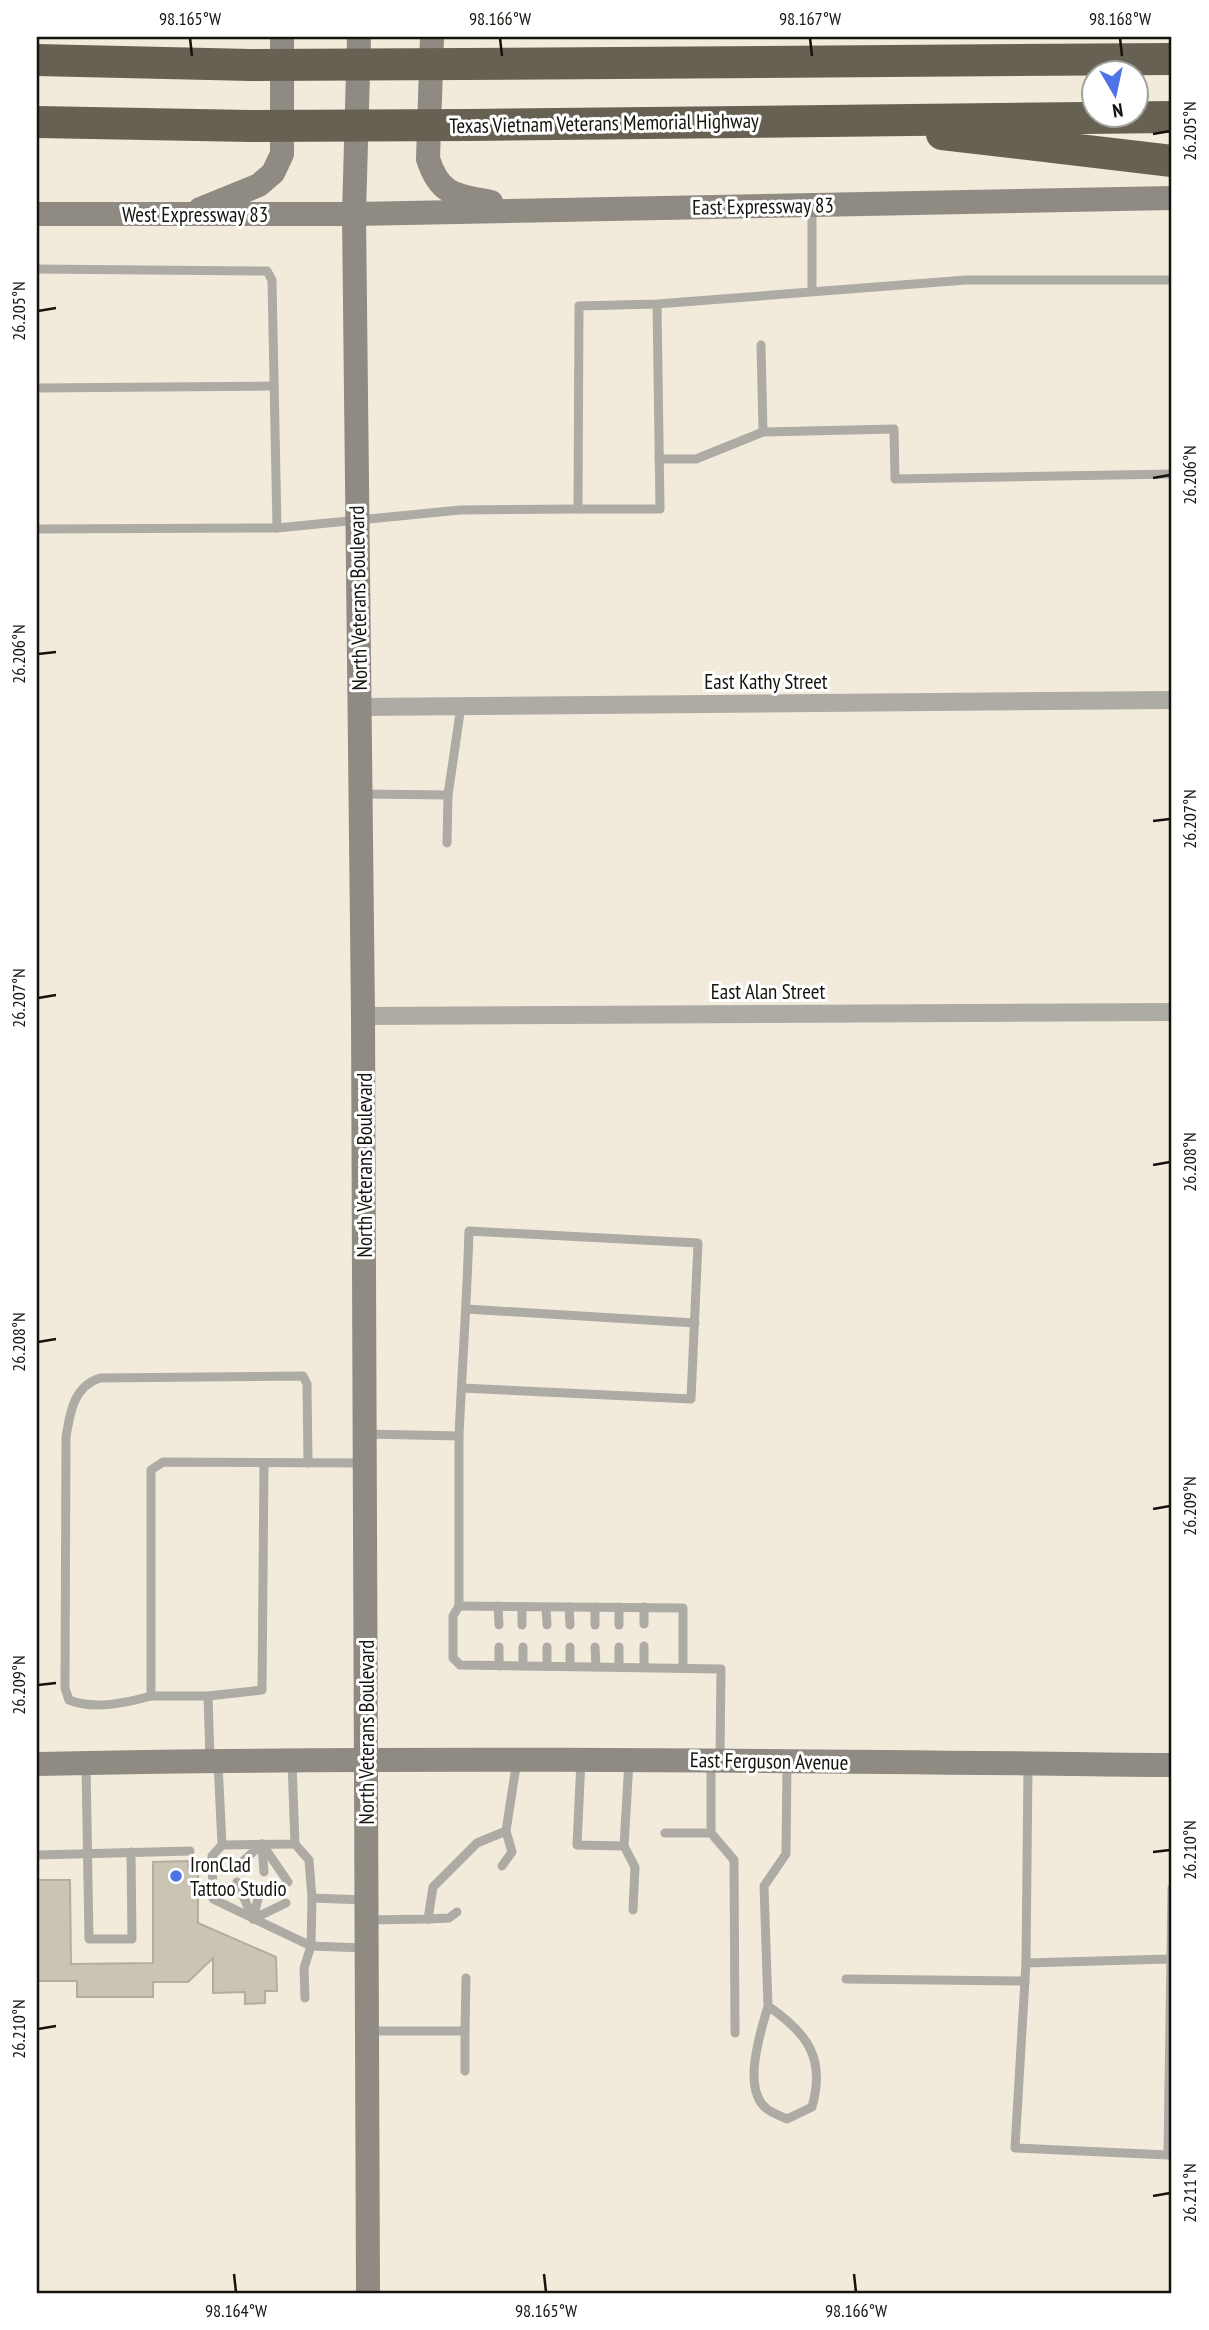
<svg xmlns="http://www.w3.org/2000/svg" width="1209" height="2330" font-family="'PT Sans Narrow',sans-serif">
<style>
.building{fill:#cac4b5;stroke:#b3ad9e;stroke-width:2}
.lines{fill:none;stroke-linecap:round;stroke-linejoin:round}
.lane{stroke:#adaba4;stroke-width:9}
.street{stroke:#adaba4;stroke-width:18}
.secondary{stroke:#8f8b82;stroke-width:24}
.highway{stroke:#676154;stroke-width:32}
.highway-bridge{stroke:#676154;stroke-width:32}
.ticks{fill:none;stroke:#15130d;stroke-width:2.5}
.poi-dot{fill:#4e73e7;stroke:#fff;stroke-width:2.5}
.labels{text-anchor:middle;dominant-baseline:central;stroke-width:6;stroke-linejoin:round;paint-order:stroke}
.street-label{font-size:21px;fill:#15130d;stroke:#fff}
.poi-label{font-size:21px;fill:#15130d;stroke:#fff;text-anchor:start}
.neatline{fill:none;stroke:#15130d;stroke-width:2.5}
.ticks-label{font-size:18px;text-anchor:middle;fill:#15130d}
</style>
<rect width="100%" height="100%" fill="#f2ebdc"/>
<!-- building -->
<polygon class="building" points="188,1861 188,1868 198,1868 198,1923 276,1957 277,1991 265,1991 265,2003 245,2004 245,1992 213,1993 213,1958 188,1982 153,1982 153,1997 77,1997 77,1981 37,1981 37,1880 70,1880 71,1964 153,1963 153,1862"/>
<g class="lines">
<!-- lane -->
<g class="lane">
<polyline points="37,269 267,271 272,280 277,528"/>
<polyline points="812,291 812,207"/>
<polyline points="657,304 660,509 578,509 579,306 657,304 966,280 1172,280"/>
<polyline points="761,345 763,432 894,429 895,479 1172,474"/>
<polyline points="37,388 274,386"/>
<polyline points="659,459 696,459 763,432"/>
<polyline points="37,529 277,528 460,510 578,509"/>
<polyline points="362,794 448,795"/>
<polyline points="447,843 448,795 461,706"/>
<polyline points="466,1309 695,1323"/>
<polyline points="365,1434 459,1436 459,1606 453,1616 453,1658 460,1665 721,1669 720,1759"/>
<path d="M 459,1436 C 462,1368 467,1299 469,1231 L 698,1243 L 691,1399 L 462,1388"/>
<polyline points="459,1606 683,1608 683,1668"/>
<polyline points="498,1606 499,1625"/>
<polyline points="522,1607 522,1625"/>
<polyline points="546,1607 547,1625"/>
<polyline points="569,1607 570,1625"/>
<polyline points="595,1607 595,1625"/>
<polyline points="619,1607 619,1625"/>
<polyline points="644,1607 644,1624"/>
<polyline points="499,1647 499,1666"/>
<polyline points="523,1647 523,1666"/>
<polyline points="547,1647 547,1666"/>
<polyline points="570,1647 570,1666"/>
<polyline points="595,1647 596,1667"/>
<polyline points="619,1647 619,1667"/>
<polyline points="644,1667 644,1646"/>
<path d="M 151,1696 C 126,1703 94,1710 69,1700 L 65,1688 L 66,1437 C 70,1412 74,1386 100,1378 L 303,1376 L 307,1384 L 308,1463"/>
<polyline points="208,1696 262,1690 264,1463"/>
<polyline points="210,1760 208,1696 151,1696 151,1470 163,1462 363,1463"/>
<polyline points="581,1760 577,1845 624,1846"/>
<polyline points="629,1761 624,1846 635,1867 633,1910"/>
<polyline points="218,1762 222,1845 295,1844 292,1762"/>
<polyline points="86,1765 89,1939 132,1939 131,1852"/>
<polyline points="665,1833 711,1833 711,1762"/>
<polyline points="711,1833 734,1860 735,2033"/>
<polyline points="262,1844 288,1882"/>
<polyline points="295,1844 309,1860 312,1898"/>
<polyline points="222,1845 212,1856 213,1899 311,1946 304,1968 305,1998"/>
<polyline points="262,1846 264,1872"/>
<polyline points="37,1855 190,1851"/>
<polyline points="241,1863 262,1844"/>
<polyline points="502,1866 512,1852 506,1831"/>
<polyline points="237,1882 253,1919"/>
<polyline points="253,1919 286,1903"/>
<polyline points="253,1919 260,1891"/>
<polyline points="428,1919 449,1918 457,1912"/>
<polyline points="367,1920 428,1919 433,1887 477,1843 506,1831 517,1760"/>
<polyline points="364,1948 311,1946 312,1898 365,1900"/>
<polyline points="1170,1959 1026,1963 1015,2148 1168,2155 1172,1888"/>
<polyline points="1026,1963 1028,1765"/>
<polyline points="846,1979 1025,1981"/>
<path d="M 768,2006 C 761,2031 741,2089 767,2109 C 772,2113 781,2116 787,2119 L 812,2107 C 826,2058 807,2033 768,2006 L 764,1886 L 786,1854 L 787,1763"/>
<polyline points="369,2031 465,2031 465,2071"/>
<polyline points="465,2031 466,1978"/>
</g>
<!-- street -->
<g class="street">
<polyline points="359,707 1172,700"/>
<polyline points="363,1016 1172,1012"/>
</g>
<!-- secondary -->
<g class="secondary">
<polyline points="359,37 354,214 363,1016 368,2293"/>
<path d="M 432,37 L 428,159 C 440,196 456,195 491,202"/>
<polyline points="200,209 259,185 273,173 282,154 282,37"/>
<polyline points="37,214 354,214 1172,198"/>
<path d="M 37,1764 C 415,1756 794,1761 1172,1765"/>
</g>
<!-- highway -->
<g class="highway">
<polyline points="37,60 251,65"/>
<polyline points="464,64 1172,59"/>
<polyline points="37,122 251,126"/>
<polyline points="469,125 1172,117"/>
<polyline points="942,134 1172,161"/>
</g>
<!-- highway-bridge -->
<g class="highway-bridge">
<polyline points="251,65 464,64"/>
<polyline points="251,126 469,125"/>
</g>
</g>
<!-- ticks -->
<path class="ticks" d="M 190,38 L 192,56M 500,38 L 502,56M 810,38 L 812,56M 1120,38 L 1122,56M 1153,134 L 1170,131M 38,311 L 56,308M 1153,478 L 1170,475M 38,654 L 56,652M 1153,821 L 1170,819M 38,998 L 56,995M 1153,1165 L 1170,1162M 38,1342 L 56,1339M 1153,1509 L 1170,1506M 38,1685 L 56,1683M 1153,1852 L 1170,1850M 38,2029 L 56,2026M 1153,2196 L 1170,2193M 234,2274 L 236,2292M 544,2274 L 546,2292M 854,2274 L 856,2292"/>
<!-- markers -->
<circle class="poi-dot" cx="176" cy="1876" r="7"/>
<g class="labels">
<!-- street labels -->
<g class="street-label">
<text transform="translate(604 123) rotate(-1)">Texas Vietnam Veterans Memorial Highway</text>
<text transform="translate(763 206) rotate(-1)">East Expressway 83</text>
<text x="195" y="214">West Expressway 83</text>
<text transform="translate(358 598) rotate(-91)">North Veterans Boulevard</text>
<text x="766" y="681">East Kathy Street</text>
<text x="768" y="991">East Alan Street</text>
<text transform="translate(364 1165) rotate(-90)">North Veterans Boulevard</text>
<text transform="translate(366 1732) rotate(-90)">North Veterans Boulevard</text>
<text transform="translate(769 1761) rotate(1)">East Ferguson Avenue</text>
</g>
<!-- poi labels -->
<g class="poi-label">
<text x="190" y="1864">IronClad<tspan x="190" dy="24">Tattoo Studio</tspan></text>
</g>
</g>
<!-- border -->
<rect width="1209" height="2330" fill="none" stroke="#ffffff" stroke-width="77"/>
<!-- north arrow -->
<g transform="translate(1115 94) rotate(171)"><circle r="33" fill="#ffffff" stroke="#a1a19e" stroke-width="2"/>
<path d="M0-5L12 26L0 18L-12 26Z" fill="#4e73e7"/>
<text y="-10" font-size="19" font-weight="bold" text-anchor="middle" fill="#15130d">N</text>
</g>
<rect x="38" y="38" width="1132" height="2254" class="neatline"/>
<g class="ticks-label">
<text x="190" y="25">98.165°W</text>
<text x="500" y="25">98.166°W</text>
<text x="810" y="25">98.167°W</text>
<text x="1120" y="25">98.168°W</text>
<text transform="translate(1190 131) rotate(-90)" y="6">26.205°N</text>
<text transform="translate(19 311) rotate(-90)" y="6">26.205°N</text>
<text transform="translate(1190 475) rotate(-90)" y="6">26.206°N</text>
<text transform="translate(19 654) rotate(-90)" y="6">26.206°N</text>
<text transform="translate(1190 819) rotate(-90)" y="6">26.207°N</text>
<text transform="translate(19 998) rotate(-90)" y="6">26.207°N</text>
<text transform="translate(1190 1162) rotate(-90)" y="6">26.208°N</text>
<text transform="translate(19 1342) rotate(-90)" y="6">26.208°N</text>
<text transform="translate(1190 1506) rotate(-90)" y="6">26.209°N</text>
<text transform="translate(19 1685) rotate(-90)" y="6">26.209°N</text>
<text transform="translate(1190 1850) rotate(-90)" y="6">26.210°N</text>
<text transform="translate(19 2029) rotate(-90)" y="6">26.210°N</text>
<text transform="translate(1190 2193) rotate(-90)" y="6">26.211°N</text>
<text x="236" y="2317">98.164°W</text>
<text x="546" y="2317">98.165°W</text>
<text x="856" y="2317">98.166°W</text>
</g>
</svg>
